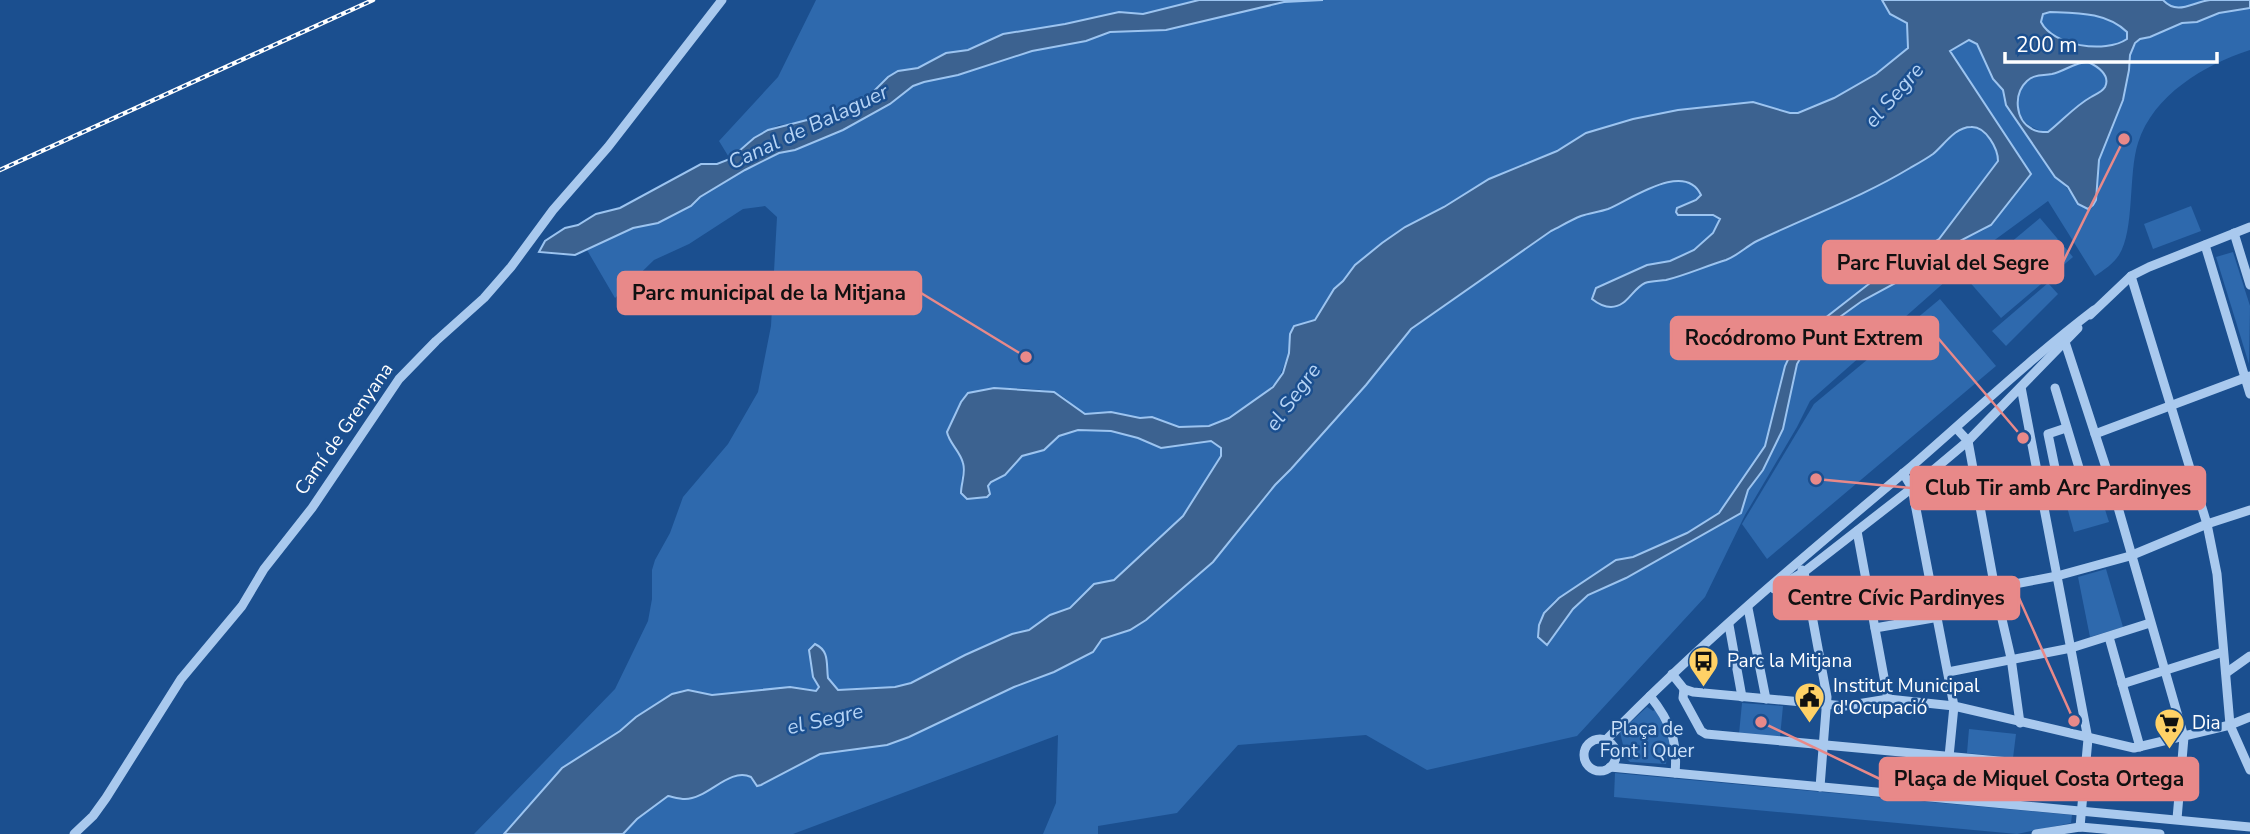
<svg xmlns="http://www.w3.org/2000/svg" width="2250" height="834" font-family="'Nunito Sans',sans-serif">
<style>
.green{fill:#2e69ad}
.water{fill:#3c6290;stroke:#9cc4f0;stroke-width:2;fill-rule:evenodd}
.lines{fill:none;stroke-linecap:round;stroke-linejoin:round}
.canal{stroke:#3c6290;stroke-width:7}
.minor{stroke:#a9c9ee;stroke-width:9}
.rail-casing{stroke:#fff;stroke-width:4.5}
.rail{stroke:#1b4f8f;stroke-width:2;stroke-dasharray:5;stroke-linecap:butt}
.labels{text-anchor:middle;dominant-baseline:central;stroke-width:5;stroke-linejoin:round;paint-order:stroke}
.street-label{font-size:19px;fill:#fff;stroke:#1b4f8f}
.poi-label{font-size:19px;fill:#fff;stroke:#1b4f8f;text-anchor:start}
.park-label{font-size:19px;fill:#cfe3fa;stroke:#1b4f8f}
.water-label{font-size:21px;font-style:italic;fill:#b5d3f5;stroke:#1b4f8f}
.leader{fill:none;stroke:#e88989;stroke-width:2.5}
.callout-dot{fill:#e88989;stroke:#1b4f8f;stroke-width:2.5}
.callout{fill:#e88989;stroke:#e88989;stroke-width:2.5}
.callout-label{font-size:21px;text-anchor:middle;font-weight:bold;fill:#111}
</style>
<rect width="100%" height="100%" fill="#1b4f8f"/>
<!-- green -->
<g class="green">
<polygon points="816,0 1199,0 1143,14 1119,12 1065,24 1003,34 968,50 946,53 918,68 894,73 866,99 846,107 837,115 819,121 779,125 768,130 754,138 730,159 719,141 778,77"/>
<path d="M 1323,0 L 1882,0 L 1890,14 L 1907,23 L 1908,48 L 1876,74 L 1819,106 L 1798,113 L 1790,113 L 1753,102 L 1678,110 L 1633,119 L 1586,133 L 1572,143 L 1543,156 L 1405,227 L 1382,243 L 1355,265 L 1343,281 L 1334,289 L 1315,320 L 1294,326 L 1289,338 L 1289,353 L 1278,380 L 1266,392 L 1221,422 L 1209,426 L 1179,427 L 1148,417 L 1140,418 L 1111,412 L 1085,414 C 1075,410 1068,398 1058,394 C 1040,386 987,387 968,393 L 950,424 L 947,436 L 959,452 L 963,463 L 961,484 L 971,499 L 987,497 L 990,494 L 988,486 L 990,482 L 1005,475 L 1022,456 L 1044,450 L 1059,436 L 1078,430 L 1111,431 L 1138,438 L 1161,448 L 1211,441 L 1221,448 L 1221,456 L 1183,516 L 1114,580 L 1094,584 L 1070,608 L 1050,615 L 1029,630 L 1005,638 L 949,663 L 911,683 L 895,687 L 838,690 L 828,678 L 827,664 L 809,650 L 813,677 L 819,688 L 816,691 L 790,687 L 716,695 L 683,690 L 672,694 L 636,717 L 620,731 L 562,768 L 504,834 L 474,834 L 615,689 L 648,621 L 652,599 L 652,570 L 655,560 L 670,533 L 683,497 L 728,444 L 758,392 L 771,326 L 777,217 L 765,206 L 743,209 L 689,244 L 654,260 L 615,298 L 587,250 L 633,228 L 658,223 L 691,206 L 700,197 L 745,170 L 780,153 L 795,150 L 843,130 L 890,104 L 909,88 L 921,83 L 966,73 L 1002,60 L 1032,51 L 1086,41 L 1110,32 L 1166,30 L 1287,1 Z"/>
<path d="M 2126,0 L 2250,0 L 2250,50 C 2204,65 2153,95 2138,143 C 2128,174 2135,230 2119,255 C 2113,264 2104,270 2095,276 L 2048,201 L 1981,250 L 1810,401 L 1797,427 L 1745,515 L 1705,597 L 1577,736 L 1427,770 L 1366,735 L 1238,745 L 1177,813 L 1098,826 L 1098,834 L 1043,834 L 1056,803 L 1058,735 L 793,834 L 623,834 L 637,819 L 668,796 C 673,797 680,799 685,799 C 708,798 730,767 751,777 L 755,783 L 761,785 L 820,754 L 887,745 L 909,737 L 1014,687 L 1054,672 L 1093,652 L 1102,639 L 1142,623 L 1213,562 L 1275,485 L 1291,469 L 1366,385 L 1405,336 L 1435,310 L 1551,230 L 1576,218 L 1608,209 L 1643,191 L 1671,182 L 1688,181 L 1695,185 L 1701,195 L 1700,198 L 1680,206 L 1682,216 L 1713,215 L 1720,219 L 1710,236 L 1694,250 L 1670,261 L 1647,266 L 1596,288 L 1603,305 L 1615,307 L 1622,303 L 1636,288 L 1648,282 L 1666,279 L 1724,260 L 1749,244 L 1820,211 L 1856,198 L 1869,188 L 1927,158 L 1952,136 L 1967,127 L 1978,128 L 1990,139 L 1996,150 L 1998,161 L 1942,236 L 1929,246 L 1902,262 L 1898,268 L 1870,283 L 1797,340 L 1785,366 L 1765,446 L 1719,513 L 1687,533 L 1632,557 L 1616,560 L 1555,600 L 1544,613 L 1547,645 L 1573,609 L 1588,595 L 1626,578 L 1741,513 L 1748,490 L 1763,470 L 1783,429 L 1797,364 L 1808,345 L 1826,327 L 1862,301 L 1914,273 L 1950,246 L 1984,230 L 1994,222 L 2030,174 L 1950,51 L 1969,40 L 1974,41 L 1979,47 L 1993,79 L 2003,90 L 2004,100 L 2059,181 C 2071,189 2074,204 2088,208 L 2093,205 L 2099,160 L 2123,100 L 2129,70 L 2130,53 L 2138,40 Z"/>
<path d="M 2050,12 C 2077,13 2106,12 2127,32 L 2127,39 C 2105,53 2053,46 2041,22 L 2043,14 Z"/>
<path d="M 2081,62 L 2089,62 L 2101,70 L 2106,78 L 2106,85 L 2102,90 L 2090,97 L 2048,132 C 2019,129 2005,99 2028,80 C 2037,73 2046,76 2055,73 C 2064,71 2072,65 2081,62 Z"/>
<polygon points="2191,206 2201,231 2153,249 2144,224"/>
<polygon points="2040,218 2073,257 2001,318 1967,279"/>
<polygon points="2233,252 2250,306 2249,364 2216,257"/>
<polygon points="2048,283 2058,294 2006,346 1992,331"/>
<polygon points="1940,299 1996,366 1767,559 1742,524 1814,404"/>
<polygon points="2101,497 2109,522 2074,532 2067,507"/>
<polygon points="2106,569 2123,627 2090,637 2078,577"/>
<polygon points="1742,703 1783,706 1780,737 1739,734"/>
<polygon points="1647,707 1653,711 1656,709 1667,729 1673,756 1667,756 1666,764 1630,762 1626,758 1620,732"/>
<polygon points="1969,729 2016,734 2013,758 1967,753"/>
<polygon points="1615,773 2072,815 2071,823 2017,834 1614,797"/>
</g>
<!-- water -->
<g class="water">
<polygon points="1199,0 1323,0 1284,2 1166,30 1110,32 1086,41 1032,51 958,75 924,82 913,86 890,104 843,130 795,150 779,153 745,170 700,197 691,206 658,223 633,228 575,255 539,252 545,241 565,228 578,225 596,214 620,208 701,164 717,164 730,159 754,138 768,130 807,120 819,121 837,115 846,107 866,99 888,77 898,71 918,68 946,53 968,50 1003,34 1065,24 1119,12 1143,14"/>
<path d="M 1882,0 L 2163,0 C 2178,16 2192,2 2210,0 C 2223,0 2237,0 2250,0 L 2250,8 L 2219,13 L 2197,22 L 2182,23 L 2150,37 L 2140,39 L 2135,43 L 2130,55 L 2129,70 L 2123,100 L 2099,160 L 2096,200 L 2093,205 L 2088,209 L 2078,204 L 2068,187 L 2055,177 L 2006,105 L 2003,90 L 1993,79 L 1977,44 L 1969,40 L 1950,51 L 2031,174 L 1991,225 L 1950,246 L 1914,273 L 1862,301 L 1826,327 L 1808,345 L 1797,364 L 1783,429 L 1763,470 L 1748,490 L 1741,513 L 1626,578 L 1588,595 L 1573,609 L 1547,645 L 1538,637 L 1539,625 L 1544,613 L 1559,598 L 1616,560 L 1633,557 L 1687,533 L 1719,513 L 1765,446 L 1785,366 L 1797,340 L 1870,283 L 1898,268 L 1902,262 L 1939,239 L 1998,161 C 1998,149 1986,126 1971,127 C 1955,127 1944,145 1933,154 C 1926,159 1917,164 1910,168 C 1862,197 1809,216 1757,241 C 1747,246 1737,256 1726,260 C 1706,266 1686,275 1666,280 C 1659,281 1651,281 1645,283 C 1632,289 1627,307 1611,307 C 1604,307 1597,303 1592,299 L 1596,288 L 1647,265 L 1670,261 L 1694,250 L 1713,233 L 1720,219 L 1713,215 L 1678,215 L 1676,212 L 1677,208 L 1696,200 L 1701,195 C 1685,160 1630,200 1608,209 C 1599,212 1590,213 1581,216 C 1571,220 1561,226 1551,231 L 1411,329 L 1366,385 L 1291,469 L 1275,485 L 1213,562 L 1146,620 L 1130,630 L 1102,639 L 1093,652 L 1054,672 L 1014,687 L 909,737 L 887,745 L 820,754 L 761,785 L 757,786 L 751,777 C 729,767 708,799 685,799 C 680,799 673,797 668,796 L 637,819 L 623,834 L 504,834 L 562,768 L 620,731 L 636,717 L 672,694 L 688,690 L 712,695 L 790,687 L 816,691 L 819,687 L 813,677 L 809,650 L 815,644 C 830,651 826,664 828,678 L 838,690 L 895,687 L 911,683 L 965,655 L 1012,634 L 1029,630 L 1050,615 L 1070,608 L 1094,584 L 1114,580 L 1183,516 L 1221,456 L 1221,448 L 1211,441 L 1161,448 L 1138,438 L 1111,431 L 1078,430 L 1059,436 L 1044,450 L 1022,456 L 1005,475 L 991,482 L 988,486 L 990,494 L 987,497 L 967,499 L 961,493 C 961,483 966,473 963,463 C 960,451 949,443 947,432 L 961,402 L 968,393 L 994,388 L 1054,392 L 1085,414 L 1111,412 L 1140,418 L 1152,417 L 1179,427 L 1209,426 L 1229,418 L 1273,387 L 1283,373 L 1289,353 L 1290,334 L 1294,326 L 1315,320 L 1334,289 L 1343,281 L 1355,265 L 1382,243 L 1405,227 L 1444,207 L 1489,179 L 1557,151 L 1586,133 L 1633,119 L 1678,110 L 1753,102 L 1790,113 L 1798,113 L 1834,98 L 1876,74 L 1908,48 L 1907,23 L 1890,14 ZM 2050,12 C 2077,13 2106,12 2127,32 L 2127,39 C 2105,54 2053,46 2041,22 L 2043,14 ZM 2088,62 C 2097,66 2111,75 2105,87 C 2102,92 2096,94 2091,97 C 2075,106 2062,121 2048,132 C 2042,132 2037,132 2032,129 C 2015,120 2013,94 2027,81 C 2035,74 2042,76 2052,74 C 2065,71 2075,62 2088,62 Z"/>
</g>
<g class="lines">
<!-- canal -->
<polyline class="canal" points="815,124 846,111"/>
<!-- minor -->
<g class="minor">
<polyline points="2234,233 2250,285"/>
<polyline points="2205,245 2250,394"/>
<polyline points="2131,276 2207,524 2217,574 2230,725 2250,770"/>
<polyline points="2090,315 2131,276 2149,267 2250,227"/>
<polyline points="2064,339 2111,483 2184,737 2177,819"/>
<polyline points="2021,387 2088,739 2080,827"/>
<polyline points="2055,388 2086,491"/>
<polyline points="1956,428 1968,441 1995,589 2011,658 2020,723"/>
<polyline points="2095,434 2250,376"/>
<polyline points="1903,473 1912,488 1954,706 1945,797"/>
<polyline points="2061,497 2048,434 2066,428"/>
<polyline points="2043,503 2111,483"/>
<polyline points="1857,531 1888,699"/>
<polyline points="1802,570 1804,572 1827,697 1820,787"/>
<polyline points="1774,589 1804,572 1912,488 1968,441 2078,328"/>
<polyline points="1935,599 2057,576 2130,556 2207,524 2250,510"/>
<polyline points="1748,608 1766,699"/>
<polyline points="1729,625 1742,697"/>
<polyline points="1875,628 1939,617"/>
<polyline points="2109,637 2140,747"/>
<polyline points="1948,672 2071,648 2150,623"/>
<polyline points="2226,673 2250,656"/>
<polyline points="1672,674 1684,689 1693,692 1845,706 1888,699 1954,706 2134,748 2230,725 2250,717"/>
<polyline points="2122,684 2223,652"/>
<polyline points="1684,689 1683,698 1701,731 1706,734 2086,769"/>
<path d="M 1650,696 C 1670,721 1678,741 1675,773"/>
<circle cx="1600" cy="755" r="16"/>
<path d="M 1606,740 C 1701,642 1807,554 1912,466 C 1972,414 2030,359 2094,310"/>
<polyline points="1610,767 2250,827"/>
<polyline points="74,834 93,816 106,798 181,679 242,606 264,569 312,508 399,379 436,341 484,298 511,267 553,210 608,147 722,0"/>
<polyline points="2036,834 2080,827 2160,834"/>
</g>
<defs>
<polyline id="rail" points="0,170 373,0"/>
</defs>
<!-- rail casing -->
<use href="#rail" class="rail-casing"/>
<!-- rail -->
<use href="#rail" class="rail"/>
</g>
<!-- icons -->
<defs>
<symbol id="bus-pin" viewBox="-11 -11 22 30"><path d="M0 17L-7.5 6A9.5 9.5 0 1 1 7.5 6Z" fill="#ffd166" stroke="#1b4f8f"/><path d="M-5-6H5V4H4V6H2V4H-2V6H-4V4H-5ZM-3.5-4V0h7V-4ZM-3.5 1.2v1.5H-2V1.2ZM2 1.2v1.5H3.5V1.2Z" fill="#111"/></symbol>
<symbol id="civic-pin" viewBox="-11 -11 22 30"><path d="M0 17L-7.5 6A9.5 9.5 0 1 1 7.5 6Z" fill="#ffd166" stroke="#1b4f8f"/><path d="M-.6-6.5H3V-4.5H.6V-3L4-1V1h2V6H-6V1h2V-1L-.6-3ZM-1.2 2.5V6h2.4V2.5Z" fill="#111"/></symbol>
<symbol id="supermarket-pin" viewBox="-11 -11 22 30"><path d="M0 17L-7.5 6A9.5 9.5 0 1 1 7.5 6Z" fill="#ffd166" stroke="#1b4f8f"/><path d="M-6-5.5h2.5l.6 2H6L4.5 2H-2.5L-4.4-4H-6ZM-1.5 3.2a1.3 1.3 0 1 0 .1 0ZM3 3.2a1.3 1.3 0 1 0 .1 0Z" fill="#111"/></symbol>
</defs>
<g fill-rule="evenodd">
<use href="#bus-pin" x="1686" y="644" width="35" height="47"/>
<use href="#civic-pin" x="1792" y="680" width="35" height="47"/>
<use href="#supermarket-pin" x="2152" y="706" width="35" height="47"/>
</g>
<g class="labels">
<!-- street labels -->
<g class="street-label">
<text transform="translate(344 429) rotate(-55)">Camí de Grenyana</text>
</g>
<!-- poi labels -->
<g class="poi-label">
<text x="1727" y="661">Parc la Mitjana</text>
<text x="1833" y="686">Institut Municipal<tspan x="1833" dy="22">d'Ocupació</tspan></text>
<text x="2192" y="723">Dia</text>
</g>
<!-- park labels -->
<g class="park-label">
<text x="1647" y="729">Plaça de<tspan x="1647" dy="22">Font i Quer</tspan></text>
</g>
<!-- water labels -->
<g class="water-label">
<text transform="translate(1894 95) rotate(-49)">el Segre</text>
<text transform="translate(808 127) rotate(-25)">Canal de Balaguer</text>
<text transform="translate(1293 397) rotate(-54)">el Segre</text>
<text transform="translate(825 719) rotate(-13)">el Segre</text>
</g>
</g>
<!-- callouts -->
<path class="leader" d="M2124 139L2063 262M1026 357L921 293M2023 438L1938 338M1816 479L1911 488M2074 721L2019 598M1761 722L1880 779"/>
<g class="callout-dot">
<circle cx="2124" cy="139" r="7"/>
<circle cx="1026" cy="357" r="7"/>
<circle cx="2023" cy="438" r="7"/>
<circle cx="1816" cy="479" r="7"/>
<circle cx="2074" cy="721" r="7"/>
<circle cx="1761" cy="722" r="7"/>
</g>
<g class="callout">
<rect x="1823" y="241" width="240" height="42" rx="7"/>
<rect x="618" y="272" width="303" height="42" rx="7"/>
<rect x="1671" y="317" width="267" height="42" rx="7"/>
<rect x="1911" y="467" width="294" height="42" rx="7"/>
<rect x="1774" y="577" width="245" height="42" rx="7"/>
<rect x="1880" y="758" width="318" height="42" rx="7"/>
</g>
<g class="callout-label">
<text x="1943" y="270">Parc Fluvial del Segre</text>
<text x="769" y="300">Parc municipal de la Mitjana</text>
<text x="1804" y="345">Rocódromo Punt Extrem</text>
<text x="2058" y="495">Club Tir amb Arc Pardinyes</text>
<text x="1896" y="605">Centre Cívic Pardinyes</text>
<text x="2039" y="786">Plaça de Miquel Costa Ortega</text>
</g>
<!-- scale -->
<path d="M2005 52v10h212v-10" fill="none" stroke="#ffffff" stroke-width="3.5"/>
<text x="2016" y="52" font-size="21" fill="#ffffff" stroke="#1b4f8f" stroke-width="5" paint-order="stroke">200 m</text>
</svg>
